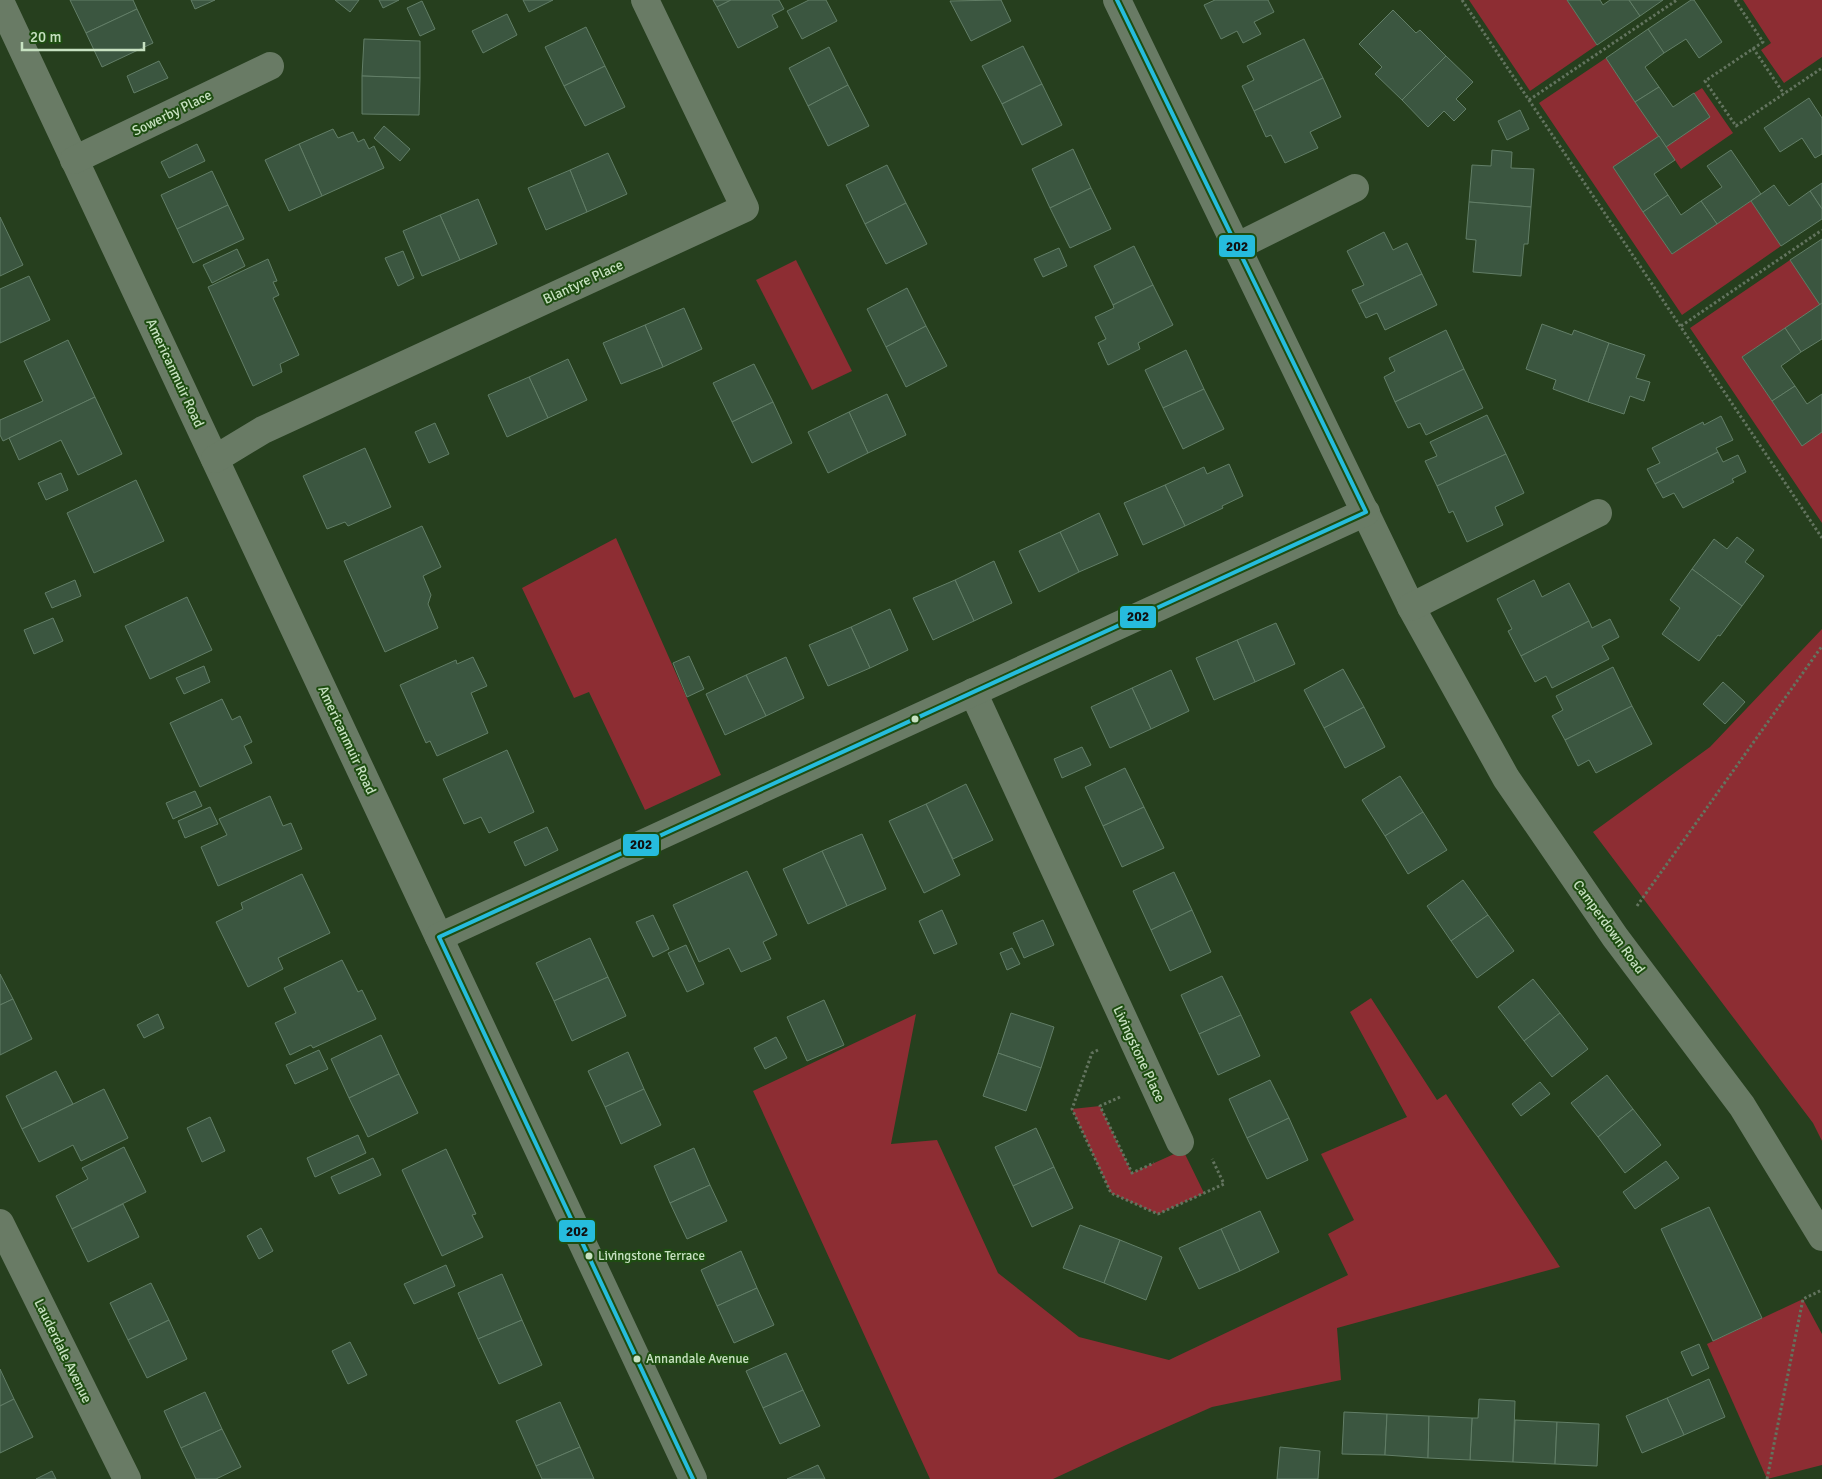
<svg xmlns="http://www.w3.org/2000/svg" width="1822" height="1479" font-family="Signika,sans-serif">
<style>
.green{fill:#8d2d33}
.building{fill:#3b5640;stroke:#627e67}
.lines{fill:none;stroke-linecap:round;stroke-linejoin:round}
.path{stroke:#63745f;stroke-width:3;stroke-dasharray:2.5 2.5;stroke-linecap:butt}
.minor{stroke:#697b65;stroke-width:28}
.bus-1-casing{stroke:#1e4d11;stroke-width:8}
.bus-1{stroke:#26bcdd;stroke-width:4}
.bus-dot{fill:#c7e1c1;stroke:#1e4d11;stroke-width:2}
.labels{text-anchor:middle;dominant-baseline:central;stroke-width:4;stroke-linejoin:round;paint-order:stroke}
.bus-label{font-size:13px;fill:#c7e1c1;stroke:#1e4d11;text-anchor:start}
.street-label{font-size:14px;fill:#c7e1c1;stroke:#1e4d11}
.line-badge{stroke:#1e4d11;stroke-width:2}
.pale-badge-label{font-size:14px;text-anchor:middle;font-weight:bold;fill:#111}
</style>
<rect width="100%" height="100%" fill="#263f1e"/>
<!-- green -->
<g class="green">
<polygon points="1469,0 1567,0 1597,45 1530,91"/>
<polygon points="1743,0 1822,0 1822,57 1784,83 1761,50 1771,43"/>
<polygon points="1606,58 1659,136 1613,167 1672,254 1751,201 1781,246 1682,315 1539,103"/>
<polygon points="1702,88 1733,133 1681,169 1666,147 1709,117 1694,93"/>
<polygon points="796,260 852,371 812,390 756,280"/>
<polygon points="1790,260 1820,305 1742,357 1802,445 1822,432 1822,523 1690,328"/>
<polygon points="616,538 721,775 645,810 589,692 574,698 522,588"/>
<polygon points="1822,629 1822,1141 1813,1123 1593,832 1710,747"/>
<polygon points="1371,998 1437,1100 1446,1094 1560,1267 1337,1328 1341,1380 1212,1407 1126,1445 1053,1479 930,1479 753,1091 916,1014 891,1144 937,1140 998,1273 1079,1337 1169,1360 1348,1275 1328,1234 1354,1220 1321,1154 1407,1117 1350,1012"/>
<polygon points="1100,1106 1132,1173 1183,1150 1204,1193 1158,1214 1111,1193 1072,1109"/>
<polygon points="1803,1299 1822,1334 1822,1465 1767,1479 1707,1344"/>
</g>
<!-- building -->
<g class="building">
<polygon points="70,0 133,0 137,9 86,33"/>
<polygon points="191,0 215,0 195,9"/>
<polygon points="335,0 359,0 350,12"/>
<polygon points="379,0 399,0 383,8"/>
<polygon points="523,0 553,0 529,12"/>
<polygon points="713,0 731,0 717,7"/>
<polygon points="731,0 779,0 784,9 772,15 778,27 738,48 717,7"/>
<polygon points="809,0 826,0 837,21 802,39 787,11"/>
<polygon points="1001,0 1011,21 971,41 950,1"/>
<polygon points="1215,0 1268,0 1274,12 1254,22 1261,34 1243,43 1237,31 1221,39 1204,5"/>
<polygon points="1567,0 1600,0 1603,5 1610,0 1629,0 1640,16 1597,45"/>
<polygon points="1629,0 1663,0 1640,16"/>
<polygon points="1691,0 1694,0 1722,42 1699,58 1686,39 1664,53 1648,29"/>
<polygon points="422,1 435,29 420,36 407,8"/>
<polygon points="137,9 153,43 102,67 86,33"/>
<polygon points="1393,10 1416,33 1420,30 1446,56 1402,100 1375,74 1382,67 1359,44"/>
<polygon points="507,14 517,35 483,53 472,31"/>
<polygon points="586,27 605,66 564,86 545,47"/>
<polygon points="1648,29 1664,53 1645,67 1659,87 1635,102 1606,58"/>
<polygon points="364,39 420,41 420,78 362,76"/>
<polygon points="1304,39 1323,78 1254,111 1242,86 1254,80 1247,66"/>
<polygon points="1023,46 1042,84 1002,104 982,66"/>
<polygon points="829,47 848,85 808,106 789,68"/>
<polygon points="1446,56 1473,82 1456,99 1466,109 1454,121 1444,111 1428,127 1402,100"/>
<polygon points="159,61 168,78 134,93 127,76"/>
<polygon points="605,66 625,107 585,126 564,86"/>
<polygon points="362,76 420,78 419,115 362,114"/>
<polygon points="1323,78 1341,117 1310,132 1318,148 1285,163 1271,135 1266,137 1254,111"/>
<polygon points="1042,84 1062,125 1022,145 1002,104"/>
<polygon points="848,85 869,126 828,146 808,106"/>
<polygon points="1659,87 1673,107 1694,93 1710,117 1666,147 1635,102"/>
<polygon points="1809,98 1822,118 1822,154 1815,158 1802,138 1780,152 1764,128"/>
<polygon points="1520,110 1529,129 1507,140 1498,121"/>
<polygon points="384,126 410,149 400,161 374,138"/>
<polygon points="333,129 338,138 353,132 358,142 364,139 369,149 374,146 384,168 322,196 299,144"/>
<polygon points="1659,136 1675,160 1654,174 1668,195 1643,212 1613,167"/>
<polygon points="197,144 205,161 169,178 161,162"/>
<polygon points="299,144 322,196 289,211 265,160"/>
<polygon points="1073,149 1091,188 1050,208 1032,169"/>
<polygon points="1492,150 1512,152 1511,168 1534,169 1531,207 1469,202 1472,165 1491,166"/>
<polygon points="1731,150 1761,194 1717,224 1701,201 1722,187 1707,166"/>
<polygon points="608,153 627,194 587,212 570,170"/>
<polygon points="887,165 906,203 865,224 846,185"/>
<polygon points="570,170 587,212 546,230 528,188"/>
<polygon points="212,171 228,205 177,229 161,195"/>
<polygon points="1822,183 1822,209 1810,191"/>
<polygon points="1774,185 1789,206 1810,191 1822,209 1822,219 1781,246 1751,201"/>
<polygon points="1091,188 1111,229 1070,248 1050,208"/>
<polygon points="1668,195 1681,215 1701,201 1717,224 1672,254 1643,212"/>
<polygon points="478,199 497,244 460,260 440,215"/>
<polygon points="1469,202 1531,207 1528,244 1524,244 1521,276 1473,272 1476,240 1466,239"/>
<polygon points="906,203 927,244 886,264 865,224"/>
<polygon points="228,205 244,239 193,263 177,229"/>
<polygon points="440,215 460,260 422,276 403,231"/>
<polygon points="0,217 23,265 0,276"/>
<polygon points="1384,232 1393,250 1407,243 1422,274 1359,304 1352,290 1364,285 1347,251"/>
<polygon points="1822,239 1822,303 1820,305 1790,260"/>
<polygon points="1134,246 1153,285 1113,305 1094,266"/>
<polygon points="1059,248 1067,266 1043,277 1034,259"/>
<polygon points="237,249 245,266 212,283 203,265"/>
<polygon points="403,251 414,278 398,286 385,258"/>
<polygon points="268,259 277,281 273,282 279,295 273,298 299,355 280,364 282,372 253,386 208,287"/>
<polygon points="1422,274 1437,305 1385,330 1377,313 1366,318 1359,304"/>
<polygon points="29,276 50,320 0,343 0,289"/>
<polygon points="1153,285 1173,325 1138,343 1140,349 1108,365 1098,343 1106,339 1095,317 1114,308 1113,305"/>
<polygon points="907,288 926,326 886,347 867,309"/>
<polygon points="1822,303 1822,339 1801,352 1785,328"/>
<polygon points="684,308 702,349 663,367 645,325"/>
<polygon points="1542,324 1572,335 1574,330 1609,343 1588,402 1553,389 1556,380 1526,369"/>
<polygon points="645,325 663,367 621,384 603,343"/>
<polygon points="926,326 947,366 906,387 886,347"/>
<polygon points="1785,328 1801,352 1781,366 1795,386 1772,401 1742,357"/>
<polygon points="1446,330 1464,369 1395,402 1384,377 1395,371 1389,358"/>
<polygon points="68,340 95,397 3,441 0,435 0,420 43,401 24,361"/>
<polygon points="1609,343 1645,355 1636,378 1650,382 1644,401 1630,396 1624,414 1588,402"/>
<polygon points="1186,350 1204,389 1163,408 1145,370"/>
<polygon points="568,359 587,400 548,418 529,377"/>
<polygon points="754,364 773,402 732,422 713,383"/>
<polygon points="1464,369 1483,408 1426,435 1420,423 1408,428 1395,402"/>
<polygon points="529,377 548,418 507,437 488,395"/>
<polygon points="1795,386 1807,404 1822,394 1822,432 1802,446 1772,401"/>
<polygon points="1204,389 1224,429 1183,449 1163,408"/>
<polygon points="887,394 906,435 868,453 849,412"/>
<polygon points="95,397 122,454 78,475 61,440 19,460 9,438"/>
<polygon points="773,402 792,443 752,463 732,422"/>
<polygon points="849,412 868,453 828,473 808,432"/>
<polygon points="1487,415 1506,454 1437,486 1425,461 1437,456 1430,442"/>
<polygon points="1721,416 1733,440 1716,448 1718,452 1655,484 1647,469 1660,463 1652,448 1703,422 1704,425"/>
<polygon points="435,423 449,454 429,463 415,432"/>
<polygon points="365,448 391,507 348,526 345,522 327,529 303,476"/>
<polygon points="1718,452 1723,462 1738,455 1746,472 1732,479 1734,482 1683,508 1674,493 1663,498 1655,484"/>
<polygon points="1506,454 1524,493 1495,507 1503,525 1467,542 1453,511 1449,513 1437,486"/>
<polygon points="1229,464 1243,496 1222,506 1223,508 1185,526 1165,485 1204,467 1207,474"/>
<polygon points="61,473 68,490 46,500 38,483"/>
<polygon points="136,480 164,541 94,573 67,513"/>
<polygon points="1165,485 1185,526 1143,545 1124,503"/>
<polygon points="1099,513 1118,555 1079,572 1060,532"/>
<polygon points="422,526 441,567 423,576 431,595 428,604 438,628 385,652 344,561"/>
<polygon points="1060,532 1079,572 1039,592 1019,551"/>
<polygon points="1737,537 1754,550 1745,562 1764,576 1742,606 1692,569 1714,539 1727,549"/>
<polygon points="994,561 1012,603 974,621 955,580"/>
<polygon points="1692,569 1742,606 1720,636 1718,635 1699,661 1662,634 1680,608 1670,600"/>
<polygon points="75,580 81,596 52,608 45,593"/>
<polygon points="955,580 974,621 933,640 913,598"/>
<polygon points="1534,580 1542,597 1569,583 1589,621 1521,656 1508,631 1512,629 1497,599"/>
<polygon points="187,597 212,650 150,679 125,626"/>
<polygon points="890,609 908,650 870,668 851,627"/>
<polygon points="53,618 63,641 34,654 24,630"/>
<polygon points="1610,619 1619,637 1602,646 1609,659 1552,688 1546,676 1535,682 1521,656 1589,621 1592,628"/>
<polygon points="1276,623 1295,664 1255,682 1237,640"/>
<polygon points="851,627 870,668 828,686 809,645"/>
<polygon points="1237,640 1255,682 1214,700 1196,658"/>
<polygon points="689,656 704,689 687,697 673,663"/>
<polygon points="473,657 487,686 471,693 488,733 437,756 430,741 426,743 400,685 456,660 457,664"/>
<polygon points="786,657 804,698 766,716 746,675"/>
<polygon points="204,666 210,682 184,694 176,678"/>
<polygon points="1613,667 1632,706 1565,740 1552,716 1563,710 1556,696"/>
<polygon points="1343,669 1364,707 1324,728 1304,690"/>
<polygon points="1171,670 1189,711 1151,729 1132,688"/>
<polygon points="746,675 766,716 725,735 706,694"/>
<polygon points="1723,682 1745,702 1725,724 1703,704"/>
<polygon points="1132,688 1151,729 1110,748 1091,707"/>
<polygon points="222,699 232,720 240,716 252,742 244,746 252,763 200,787 170,723"/>
<polygon points="1632,706 1652,744 1596,773 1589,760 1578,766 1565,740"/>
<polygon points="1364,707 1385,747 1345,768 1324,728"/>
<polygon points="1082,747 1091,765 1062,778 1054,759"/>
<polygon points="507,750 534,812 489,833 481,817 464,824 443,779"/>
<polygon points="1125,768 1144,807 1103,826 1085,787"/>
<polygon points="1400,776 1423,812 1385,836 1362,800"/>
<polygon points="966,784 993,840 953,859 926,804"/>
<polygon points="195,791 202,806 173,819 166,803"/>
<polygon points="270,796 283,826 291,823 302,849 218,886 201,847 227,835 219,819"/>
<polygon points="926,804 960,875 924,893 889,821"/>
<polygon points="210,807 218,824 185,838 178,821"/>
<polygon points="1144,807 1164,848 1122,867 1103,826"/>
<polygon points="1423,812 1447,850 1408,874 1385,836"/>
<polygon points="547,827 558,850 525,866 514,842"/>
<polygon points="862,834 886,889 847,906 822,851"/>
<polygon points="822,851 847,906 808,924 783,869"/>
<polygon points="747,871 777,935 763,942 771,959 741,972 729,948 699,962 673,905"/>
<polygon points="1174,872 1192,910 1151,930 1133,891"/>
<polygon points="302,874 330,933 278,958 283,969 248,987 216,922 243,909 241,903"/>
<polygon points="1463,880 1488,915 1451,941 1427,906"/>
<polygon points="942,910 957,944 934,954 919,921"/>
<polygon points="1192,910 1211,952 1170,971 1151,930"/>
<polygon points="653,915 669,949 653,957 636,922"/>
<polygon points="1488,915 1514,951 1477,978 1451,941"/>
<polygon points="1043,920 1054,945 1024,958 1013,933"/>
<polygon points="590,938 608,977 554,1001 536,963"/>
<polygon points="686,945 704,984 687,992 668,953"/>
<polygon points="1012,948 1020,964 1007,970 1000,953"/>
<polygon points="342,960 358,992 362,990 376,1019 313,1048 311,1045 290,1055 275,1023 296,1013 284,988"/>
<polygon points="0,974 13,999 0,1005"/>
<polygon points="1222,976 1241,1015 1199,1034 1181,995"/>
<polygon points="608,977 626,1016 572,1041 554,1001"/>
<polygon points="1533,979 1560,1013 1524,1041 1498,1007"/>
<polygon points="13,999 32,1039 0,1055 0,1005"/>
<polygon points="824,1000 844,1045 807,1061 787,1017"/>
<polygon points="1011,1013 1054,1027 1041,1068 998,1053"/>
<polygon points="1560,1013 1588,1049 1552,1077 1524,1041"/>
<polygon points="158,1014 164,1028 144,1038 137,1025"/>
<polygon points="1241,1015 1260,1056 1218,1075 1199,1034"/>
<polygon points="381,1035 399,1074 349,1098 331,1059"/>
<polygon points="776,1037 787,1058 765,1069 754,1048"/>
<polygon points="319,1050 328,1069 295,1084 286,1065"/>
<polygon points="628,1052 644,1089 605,1107 588,1071"/>
<polygon points="998,1053 1041,1068 1026,1111 983,1096"/>
<polygon points="56,1071 73,1104 22,1129 6,1096"/>
<polygon points="399,1074 418,1113 368,1137 349,1098"/>
<polygon points="1607,1075 1633,1109 1598,1137 1571,1103"/>
<polygon points="1270,1080 1289,1118 1247,1138 1229,1099"/>
<polygon points="1540,1082 1550,1094 1521,1116 1512,1104"/>
<polygon points="104,1089 128,1138 81,1161 73,1145 39,1162 22,1129"/>
<polygon points="644,1089 661,1125 621,1144 605,1107"/>
<polygon points="1633,1109 1661,1145 1625,1173 1598,1137"/>
<polygon points="210,1117 225,1151 202,1162 187,1128"/>
<polygon points="1289,1118 1308,1160 1267,1179 1247,1138"/>
<polygon points="1036,1128 1054,1167 1013,1186 995,1147"/>
<polygon points="358,1135 366,1153 315,1177 307,1158"/>
<polygon points="124,1147 146,1192 72,1229 56,1196 88,1179 82,1168"/>
<polygon points="694,1148 710,1185 670,1203 654,1166"/>
<polygon points="446,1149 476,1214 472,1215 483,1237 442,1256 402,1170"/>
<polygon points="373,1158 381,1175 339,1194 331,1177"/>
<polygon points="1666,1161 1679,1178 1635,1209 1623,1192"/>
<polygon points="1054,1167 1073,1208 1032,1227 1013,1186"/>
<polygon points="710,1185 727,1221 687,1239 670,1203"/>
<polygon points="123,1204 139,1237 88,1262 72,1229"/>
<polygon points="1709,1207 1762,1318 1713,1341 1661,1229"/>
<polygon points="1260,1211 1279,1252 1240,1271 1221,1229"/>
<polygon points="1080,1225 1120,1240 1104,1283 1063,1268"/>
<polygon points="261,1228 273,1251 259,1259 247,1236"/>
<polygon points="1221,1229 1240,1271 1199,1289 1179,1248"/>
<polygon points="1120,1240 1162,1257 1146,1300 1104,1283"/>
<polygon points="741,1251 757,1288 717,1306 701,1270"/>
<polygon points="446,1265 455,1286 414,1304 404,1284"/>
<polygon points="502,1274 522,1320 478,1339 458,1293"/>
<polygon points="151,1283 169,1320 128,1340 110,1303"/>
<polygon points="757,1288 774,1325 734,1343 717,1306"/>
<polygon points="169,1320 187,1359 147,1378 128,1340"/>
<polygon points="522,1320 542,1365 499,1384 478,1339"/>
<polygon points="350,1342 367,1375 348,1384 332,1351"/>
<polygon points="1699,1344 1709,1368 1692,1376 1681,1352"/>
<polygon points="786,1353 803,1390 763,1408 746,1371"/>
<polygon points="0,1369 14,1399 0,1406"/>
<polygon points="1709,1379 1725,1417 1684,1435 1667,1398"/>
<polygon points="803,1390 820,1426 780,1444 763,1408"/>
<polygon points="205,1392 222,1429 181,1448 164,1411"/>
<polygon points="1667,1398 1684,1435 1642,1453 1626,1416"/>
<polygon points="14,1399 33,1437 0,1453 0,1406"/>
<polygon points="1479,1399 1515,1401 1513,1462 1470,1460 1472,1418 1478,1418"/>
<polygon points="560,1402 580,1447 536,1466 516,1421"/>
<polygon points="1344,1412 1387,1414 1385,1455 1342,1454"/>
<polygon points="1387,1414 1429,1416 1428,1458 1385,1455"/>
<polygon points="1429,1416 1472,1418 1470,1460 1428,1458"/>
<polygon points="1515,1420 1557,1422 1555,1464 1513,1462"/>
<polygon points="1557,1422 1599,1424 1597,1466 1555,1464"/>
<polygon points="222,1429 241,1467 216,1479 196,1479 181,1448"/>
<polygon points="580,1447 594,1479 542,1479 536,1466"/>
<polygon points="1280,1447 1320,1451 1318,1479 1277,1479"/>
<polygon points="818,1465 825,1479 787,1479"/>
<polygon points="52,1471 56,1479 36,1479"/>
</g>
<g class="lines">
<!-- path -->
<g class="path">
<polyline points="1462,0 1822,538"/>
<polyline points="1735,0 1763,42 1705,81 1736,126 1822,68"/>
<polyline points="1753,48 1784,94"/>
<polyline points="1529,100 1677,0"/>
<polyline points="1681,326 1822,230"/>
<polyline points="1637,906 1822,646"/>
<polyline points="1098,1050 1092,1053 1072,1109 1111,1193 1158,1214 1224,1184 1212,1159"/>
<polyline points="1120,1097 1100,1106 1132,1173 1154,1163"/>
<polyline points="1767,1479 1803,1299 1822,1290"/>
</g>
<!-- minor -->
<g class="minor">
<polyline points="1117,0 1411,607 1506,778 1615,937 1742,1106 1822,1237"/>
<polyline points="0,1 693,1479"/>
<polyline points="74,160 270,66"/>
<polyline points="1236,247 1355,188"/>
<polyline points="215,459 263,430 745,208 645,0"/>
<polyline points="1411,607 1598,513"/>
<polyline points="973,692 1180,1142"/>
<polyline points="439,937 1366,512"/>
<polyline points="0,1223 127,1479"/>
</g>
<defs>
<polyline id="bus-1" points="693,1479 439,937 1366,512 1117,0"/>
</defs>
<!-- bus-1 casing -->
<use href="#bus-1" class="bus-1-casing"/>
<!-- bus-1 -->
<use href="#bus-1" class="bus-1"/>
</g>
<!-- markers -->
<g class="bus-dot">
<circle cx="915" cy="719" r="4.5"/>
<circle cx="589" cy="1256" r="4.5"/>
<circle cx="637" cy="1359" r="4.5"/>
</g>
<g class="labels">
<!-- bus labels -->
<g class="bus-label">
<text x="598" y="1256">Livingstone Terrace</text>
<text x="646" y="1359">Annandale Avenue</text>
</g>
<!-- street labels -->
<g class="street-label">
<text transform="translate(172 113) rotate(-26)">Sowerby Place</text>
<text transform="translate(583 282) rotate(-25)">Blantyre Place</text>
<text transform="translate(175 373) rotate(65)">Americanmuir Road</text>
<text transform="translate(347 740) rotate(65)">Americanmuir Road</text>
<text transform="translate(1609 927) rotate(54)">Camperdown Road</text>
<text transform="translate(1139 1054) rotate(65)">Livingstone Place</text>
<text transform="translate(63 1351) rotate(64)">Lauderdale Avenue</text>
</g>
</g>
<g class="line-badge">
<rect x="1218" y="234" width="38" height="24" rx="5" fill="#26bcdd"/>
<rect x="1119" y="605" width="38" height="24" rx="5" fill="#26bcdd"/>
<rect x="622" y="833" width="38" height="24" rx="5" fill="#26bcdd"/>
<rect x="558" y="1219" width="38" height="24" rx="5" fill="#26bcdd"/>
</g>
<g class="pale-badge-label">
<text x="1237" y="251">202</text>
<text x="1138" y="621">202</text>
<text x="641" y="849">202</text>
<text x="577" y="1236">202</text>
</g>
<!-- scale -->
<path d="M22 42v8h122v-8" fill="none" stroke="#c7e1c1" stroke-width="2.5"/>
<text x="30" y="42" font-size="15" fill="#c7e1c1" stroke="#1e4d11" stroke-width="4" paint-order="stroke">20 m</text>
</svg>
